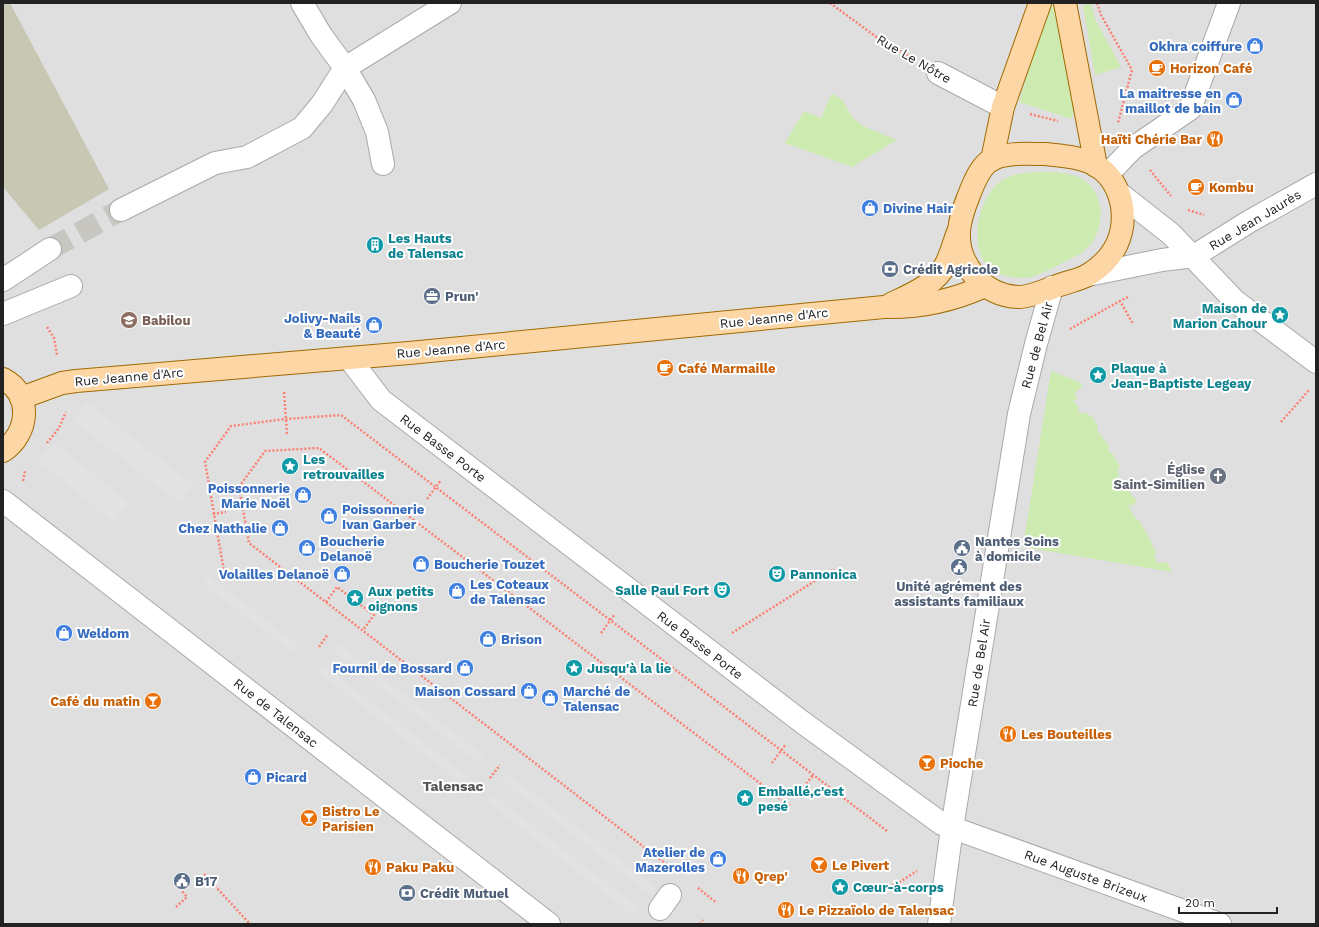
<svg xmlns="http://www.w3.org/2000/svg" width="1319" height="927" font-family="'Work Sans',sans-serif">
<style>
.residential{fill:#e0dfdf}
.construction{fill:#c7c7b4}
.grass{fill:#cdebb0}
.parking{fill:#e2e2e2}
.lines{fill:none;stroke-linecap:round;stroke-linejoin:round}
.minor-tunnel{stroke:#c8c6c1;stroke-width:22;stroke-dasharray:22 11;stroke-linecap:butt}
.minor-casing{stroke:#a9a9a9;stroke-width:24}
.major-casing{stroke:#a06b00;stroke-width:24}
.path{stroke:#fa8072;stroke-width:2.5;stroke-dasharray:2 2;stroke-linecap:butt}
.minor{stroke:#fff;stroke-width:22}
.major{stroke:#fcd6a4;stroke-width:22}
.labels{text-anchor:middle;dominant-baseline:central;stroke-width:4;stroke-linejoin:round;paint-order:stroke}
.shop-label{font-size:13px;font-weight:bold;fill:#366cbe;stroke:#fff;text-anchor:end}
.street-label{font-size:13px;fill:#222;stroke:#fff}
.food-label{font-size:13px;font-weight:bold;fill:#c56008;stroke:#fff;text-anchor:start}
.culture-label{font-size:13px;font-weight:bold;fill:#0d838f;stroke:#fff;text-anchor:start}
.service-label{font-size:13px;font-weight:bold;fill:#4e5e75;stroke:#fff;text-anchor:start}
.education-label{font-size:13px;font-weight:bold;fill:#785e54;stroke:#fff;text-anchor:start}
.worship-label{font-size:13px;font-weight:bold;fill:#5b616d;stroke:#fff;text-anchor:end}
.neighbourhood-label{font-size:14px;font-weight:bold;fill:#555;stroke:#fff}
</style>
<rect width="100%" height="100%" fill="#f2efe9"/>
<!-- residential -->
<rect class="residential" x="3" y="3" width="1313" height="921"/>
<!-- construction -->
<polygon class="construction" points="3,3 10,3 109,189 39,230 3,187"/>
<!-- grass -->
<g class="grass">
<polygon points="1052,3 1059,3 1074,106 1072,119 1019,102 1031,62"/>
<polygon points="1091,4 1095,19 1121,67 1095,75 1083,5"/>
<polygon points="832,93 843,101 853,118 863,126 897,140 852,167 785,143 804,111 821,118"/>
<path d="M 1041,172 C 1056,172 1069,172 1082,179 C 1106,192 1106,231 1087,248 C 1081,255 1062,263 1053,268 C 1044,272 1032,279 1022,278 C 1012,278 998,275 990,268 C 967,249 978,197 1001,181 C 1013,173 1027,172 1041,172 Z"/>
<polygon points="1051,371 1079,382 1083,385 1075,393 1077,399 1073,401 1079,407 1078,411 1080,413 1087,413 1089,416 1091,415 1098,427 1097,430 1109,446 1108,449 1110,454 1112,453 1120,466 1118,469 1119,478 1125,486 1127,485 1131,495 1133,496 1137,501 1133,506 1130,504 1129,507 1135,518 1140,521 1156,552 1154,556 1158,563 1167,562 1172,572 1023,547"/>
</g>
<!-- parking -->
<g class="parking">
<polygon points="87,402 194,485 179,503 72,420"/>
<polygon points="54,442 129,503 114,522 38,461"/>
<polygon points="207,575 301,647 295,654 202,583"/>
<polygon points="338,644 484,755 479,763 333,651"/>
<polygon points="323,665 469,777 463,784 317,672"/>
<polygon points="508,774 657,888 651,895 503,781"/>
<polygon points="492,794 640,909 634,916 486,801"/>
</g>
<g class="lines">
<!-- minor-tunnel -->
<polyline class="minor-tunnel" points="50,249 121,210"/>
<defs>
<g id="minor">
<polyline points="302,3 321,35 345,68 364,100 377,132 383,164"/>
<polyline points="938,73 1003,107"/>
<polyline points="1108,174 1133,148 1190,109 1229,3"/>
<polyline points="1120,194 1171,234 1235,301 1316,362"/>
<polyline points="121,210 215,163 247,157 302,128 322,104 345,68 450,3"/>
<polyline points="1088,275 1162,260 1194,256 1250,221 1316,184"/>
<polyline points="3,280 50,249"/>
<polyline points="3,314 71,286"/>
<polyline points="349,358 381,400 802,722 942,824 1220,924"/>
<polyline points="3,501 549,924"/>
<polyline points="660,909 670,895"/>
<polyline points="939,924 952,828 1019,414 1036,344 1052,287"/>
</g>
<g id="major">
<polyline points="1065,3 1096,166"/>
<path d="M 1045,154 C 1062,156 1082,157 1097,166 C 1111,175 1119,190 1122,206 C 1126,235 1114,259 1088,275 C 1079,280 1067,282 1057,286 C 1046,290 1030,297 1019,297 C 984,296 957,265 959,231 C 960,216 966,203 971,190 C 975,180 981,166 991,160 C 1006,152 1028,154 1045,154 Z"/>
<polyline points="992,160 1003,107 1040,3"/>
<path d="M 891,304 C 912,294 935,285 946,264 C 951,254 954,242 958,232"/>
<path d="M 3,379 C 33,394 29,434 3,451"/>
<path d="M 21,398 L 62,383 L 76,381 L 409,353 L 884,307 C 920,308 952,301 985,286"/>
</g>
</defs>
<!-- minor casing -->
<use href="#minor" class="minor-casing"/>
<!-- major casing -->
<use href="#major" class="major-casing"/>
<!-- path -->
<g class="path">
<polyline points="830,3 875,36 915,60"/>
<polyline points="1097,3 1101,15 1132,70 1118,123"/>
<polyline points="1030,114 1058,121"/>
<polyline points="1150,170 1171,196"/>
<polyline points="1188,210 1204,215"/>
<polyline points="1128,297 1120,301 1133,324"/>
<polyline points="47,327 54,338 57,355"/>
<polyline points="1070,329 1120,301"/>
<polyline points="284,392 287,434"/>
<polyline points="1281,422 1310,389"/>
<polyline points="47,443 59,428 66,412"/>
<polyline points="23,481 25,471"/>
<polyline points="427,499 441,480"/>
<polyline points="213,514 226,512"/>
<polyline points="225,577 205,462 231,426 286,419 341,415 887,831"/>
<polyline points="326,602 337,587 374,615 363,630"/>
<polyline points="601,633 615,614"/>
<polyline points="732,633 834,569"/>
<polyline points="319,647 328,634"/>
<polyline points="772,763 786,744"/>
<polyline points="490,778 500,765"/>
<polyline points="804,787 813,775"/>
<polyline points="670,867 249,543 239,487 265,451 319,448 790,806"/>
<polyline points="204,874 250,924"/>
<polyline points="872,886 895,885 917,871"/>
<polyline points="698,888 717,903"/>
<polyline points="176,907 187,897 182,891"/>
<polyline points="700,924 703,920"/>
</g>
<!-- minor -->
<use href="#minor" class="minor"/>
<!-- major -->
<use href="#major" class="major"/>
</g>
<!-- icons -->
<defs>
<symbol id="shop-disc" viewBox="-11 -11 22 22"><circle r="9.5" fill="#3f7fe0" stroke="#fff"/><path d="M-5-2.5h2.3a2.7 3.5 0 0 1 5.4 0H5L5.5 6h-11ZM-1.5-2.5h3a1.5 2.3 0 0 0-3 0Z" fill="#fff"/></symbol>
<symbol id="cafe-disc" viewBox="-11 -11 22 22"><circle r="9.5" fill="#e8710a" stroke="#fff"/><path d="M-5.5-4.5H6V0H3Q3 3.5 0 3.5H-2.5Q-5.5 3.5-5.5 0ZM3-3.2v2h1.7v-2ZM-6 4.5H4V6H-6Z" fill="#fff"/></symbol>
<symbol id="restaurant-disc" viewBox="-11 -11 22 22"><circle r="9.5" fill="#e8710a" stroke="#fff"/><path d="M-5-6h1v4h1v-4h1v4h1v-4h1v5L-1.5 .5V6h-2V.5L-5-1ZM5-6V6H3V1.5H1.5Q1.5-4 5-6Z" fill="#fff"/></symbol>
<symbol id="building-disc" viewBox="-11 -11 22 22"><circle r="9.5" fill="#0f9aa8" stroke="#fff"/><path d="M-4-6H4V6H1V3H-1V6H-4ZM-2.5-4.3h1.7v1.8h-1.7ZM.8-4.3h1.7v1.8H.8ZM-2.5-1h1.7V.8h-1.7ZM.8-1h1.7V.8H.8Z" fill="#fff"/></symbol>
<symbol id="bank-disc" viewBox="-11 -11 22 22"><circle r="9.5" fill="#5c6f8a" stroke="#fff"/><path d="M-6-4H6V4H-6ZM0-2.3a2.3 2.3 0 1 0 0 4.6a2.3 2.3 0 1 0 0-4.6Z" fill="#fff"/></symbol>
<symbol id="office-disc" viewBox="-11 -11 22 22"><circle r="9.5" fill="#5c6f8a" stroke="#fff"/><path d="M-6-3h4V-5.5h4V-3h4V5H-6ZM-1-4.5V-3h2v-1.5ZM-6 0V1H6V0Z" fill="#fff"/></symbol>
<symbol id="sight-disc" viewBox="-11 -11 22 22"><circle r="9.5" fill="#0f9aa8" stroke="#fff"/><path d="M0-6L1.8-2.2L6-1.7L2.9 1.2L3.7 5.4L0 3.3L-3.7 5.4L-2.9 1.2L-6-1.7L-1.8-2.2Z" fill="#fff"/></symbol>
<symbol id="school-disc" viewBox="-11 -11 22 22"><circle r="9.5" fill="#8d6e63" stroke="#fff"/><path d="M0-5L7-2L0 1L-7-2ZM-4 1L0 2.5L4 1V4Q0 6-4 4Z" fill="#fff"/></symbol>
<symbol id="church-disc" viewBox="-11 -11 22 22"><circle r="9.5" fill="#6b7280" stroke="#fff"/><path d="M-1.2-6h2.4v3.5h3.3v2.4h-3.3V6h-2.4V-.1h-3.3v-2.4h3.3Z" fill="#fff"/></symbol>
<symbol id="civic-disc" viewBox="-11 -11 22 22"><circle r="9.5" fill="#5c6f8a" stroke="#fff"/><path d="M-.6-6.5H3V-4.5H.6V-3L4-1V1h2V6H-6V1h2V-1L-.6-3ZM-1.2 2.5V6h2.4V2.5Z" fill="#fff"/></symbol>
<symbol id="theatre-disc" viewBox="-11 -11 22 22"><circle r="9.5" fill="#0f9aa8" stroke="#fff"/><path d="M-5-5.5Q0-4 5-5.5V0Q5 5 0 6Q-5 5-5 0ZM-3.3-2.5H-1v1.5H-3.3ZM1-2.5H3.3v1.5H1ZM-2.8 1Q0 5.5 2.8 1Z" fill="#fff"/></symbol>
<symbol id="bar-disc" viewBox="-11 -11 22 22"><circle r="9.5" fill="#e8710a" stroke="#fff"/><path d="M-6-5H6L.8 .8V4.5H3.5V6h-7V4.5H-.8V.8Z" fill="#fff"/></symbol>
</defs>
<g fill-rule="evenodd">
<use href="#shop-disc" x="1245" y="36" width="20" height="20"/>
<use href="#cafe-disc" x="1147" y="58" width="20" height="20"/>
<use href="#shop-disc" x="1224" y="90" width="20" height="20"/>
<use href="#restaurant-disc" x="1205" y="129" width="20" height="20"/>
<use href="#cafe-disc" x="1186" y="177" width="20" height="20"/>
<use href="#shop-disc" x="860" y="198" width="20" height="20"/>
<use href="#building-disc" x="365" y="235" width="20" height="20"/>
<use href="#bank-disc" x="880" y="259" width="20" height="20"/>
<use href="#office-disc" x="422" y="286" width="20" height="20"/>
<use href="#sight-disc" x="1270" y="305" width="20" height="20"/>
<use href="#school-disc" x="119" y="310" width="20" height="20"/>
<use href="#shop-disc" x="364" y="315" width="20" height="20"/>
<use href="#cafe-disc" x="655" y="358" width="20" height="20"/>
<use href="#sight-disc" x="1088" y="365" width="20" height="20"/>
<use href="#sight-disc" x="280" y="456" width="20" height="20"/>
<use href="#church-disc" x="1208" y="466" width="20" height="20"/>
<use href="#shop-disc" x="293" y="485" width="20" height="20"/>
<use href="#shop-disc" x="319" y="506" width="20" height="20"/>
<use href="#shop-disc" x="270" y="518" width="20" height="20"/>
<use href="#shop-disc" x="297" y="538" width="20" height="20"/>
<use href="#civic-disc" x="952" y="538" width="20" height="20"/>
<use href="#shop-disc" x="411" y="554" width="20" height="20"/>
<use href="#civic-disc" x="949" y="557" width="20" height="20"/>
<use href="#shop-disc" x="332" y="564" width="20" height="20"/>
<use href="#theatre-disc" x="767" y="564" width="20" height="20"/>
<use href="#theatre-disc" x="712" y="580" width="20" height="20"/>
<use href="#shop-disc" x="447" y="581" width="20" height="20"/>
<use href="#sight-disc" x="345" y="588" width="20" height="20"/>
<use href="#shop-disc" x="54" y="623" width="20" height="20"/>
<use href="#shop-disc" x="478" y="629" width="20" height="20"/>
<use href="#shop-disc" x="455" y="658" width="20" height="20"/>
<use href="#sight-disc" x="564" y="658" width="20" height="20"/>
<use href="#shop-disc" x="519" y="681" width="20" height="20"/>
<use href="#shop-disc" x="540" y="688" width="20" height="20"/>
<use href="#bar-disc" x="143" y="691" width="20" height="20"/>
<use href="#restaurant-disc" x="998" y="724" width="20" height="20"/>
<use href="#bar-disc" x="917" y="753" width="20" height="20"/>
<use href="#shop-disc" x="243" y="767" width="20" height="20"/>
<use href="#sight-disc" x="735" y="788" width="20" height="20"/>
<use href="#bar-disc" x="299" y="808" width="20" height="20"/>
<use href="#shop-disc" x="708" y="849" width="20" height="20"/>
<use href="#bar-disc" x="809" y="855" width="20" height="20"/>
<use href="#restaurant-disc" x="363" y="857" width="20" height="20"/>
<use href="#restaurant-disc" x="731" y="866" width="20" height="20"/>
<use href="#civic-disc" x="172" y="871" width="20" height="20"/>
<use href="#sight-disc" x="830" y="877" width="20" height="20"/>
<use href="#bank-disc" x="397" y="883" width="20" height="20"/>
<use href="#restaurant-disc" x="776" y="900" width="20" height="20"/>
</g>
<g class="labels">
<!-- shop labels -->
<g class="shop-label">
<text x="1242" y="46">Okhra coiffure</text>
<text x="1221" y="93">La maitresse en<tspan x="1221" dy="15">maillot de bain</tspan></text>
<text x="883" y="208" text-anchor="start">Divine Hair</text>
<text x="361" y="318">Jolivy-Nails<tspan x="361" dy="15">&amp; Beauté</tspan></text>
<text x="290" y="488">Poissonnerie<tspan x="290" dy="15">Marie Noël</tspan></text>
<text x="342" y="509" text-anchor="start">Poissonnerie<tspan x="342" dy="15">Ivan Garber</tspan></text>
<text x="267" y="528">Chez Nathalie</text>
<text x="320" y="541" text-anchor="start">Boucherie<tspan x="320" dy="15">Delanoë</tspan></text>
<text x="434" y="564" text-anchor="start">Boucherie Touzet</text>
<text x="329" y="574">Volailles Delanoë</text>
<text x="470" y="584" text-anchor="start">Les Coteaux<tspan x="470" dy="15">de Talensac</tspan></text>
<text x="77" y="633" text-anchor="start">Weldom</text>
<text x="501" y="639" text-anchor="start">Brison</text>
<text x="452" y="668">Fournil de Bossard</text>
<text x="516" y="691">Maison Cossard</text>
<text x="563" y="691" text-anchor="start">Marché de<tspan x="563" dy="15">Talensac</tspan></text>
<text x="266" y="777" text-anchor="start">Picard</text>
<text x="705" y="852">Atelier de<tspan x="705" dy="15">Mazerolles</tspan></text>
</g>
<!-- street labels -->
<g class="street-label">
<text transform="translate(914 59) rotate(30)">Rue Le Nôtre</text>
<text transform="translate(1255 220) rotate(-31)">Rue Jean Jaurès</text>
<text transform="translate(774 318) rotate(-6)">Rue Jeanne d'Arc</text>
<text transform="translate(1037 345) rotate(-75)">Rue de Bel Air</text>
<text transform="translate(451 349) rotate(-5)">Rue Jeanne d'Arc</text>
<text transform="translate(129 377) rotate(-5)">Rue Jeanne d'Arc</text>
<text transform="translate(443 448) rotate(37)">Rue Basse Porte</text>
<text transform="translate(700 645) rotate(37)">Rue Basse Porte</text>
<text transform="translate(979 663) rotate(-81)">Rue de Bel Air</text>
<text transform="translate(276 713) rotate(38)">Rue de Talensac</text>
<text transform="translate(1086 876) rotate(20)">Rue Auguste Brizeux</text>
</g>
<!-- food labels -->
<g class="food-label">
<text x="1170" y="68">Horizon Café</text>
<text x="1202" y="139" text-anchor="end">Haïti Chérie Bar</text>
<text x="1209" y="187">Kombu</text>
<text x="678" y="368">Café Marmaille</text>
<text x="140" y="701" text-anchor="end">Café du matin</text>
<text x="1021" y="734">Les Bouteilles</text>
<text x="940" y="763">Pioche</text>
<text x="322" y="811">Bistro Le<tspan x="322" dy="15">Parisien</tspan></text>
<text x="832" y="865">Le Pivert</text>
<text x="386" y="867">Paku Paku</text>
<text x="754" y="876">Qrep'</text>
<text x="799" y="910">Le Pizzaïolo de Talensac</text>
</g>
<!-- culture labels -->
<g class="culture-label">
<text x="388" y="238">Les Hauts<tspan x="388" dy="15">de Talensac</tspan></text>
<text x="1267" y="308" text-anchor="end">Maison de<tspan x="1267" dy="15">Marion Cahour</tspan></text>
<text x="1111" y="368">Plaque à<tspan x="1111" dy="15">Jean-Baptiste Legeay</tspan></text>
<text x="303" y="459">Les<tspan x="303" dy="15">retrouvailles</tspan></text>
<text x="790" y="574">Pannonica</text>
<text x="709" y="590" text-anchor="end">Salle Paul Fort</text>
<text x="368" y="591">Aux petits<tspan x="368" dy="15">oignons</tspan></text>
<text x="587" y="668">Jusqu'à la lie</text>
<text x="758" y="791">Emballé,c'est<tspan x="758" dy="15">pesé</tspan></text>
<text x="853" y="887">Cœur-à-corps</text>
</g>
<!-- service labels -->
<g class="service-label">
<text x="903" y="269">Crédit Agricole</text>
<text x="445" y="296">Prun'</text>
<text x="975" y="541">Nantes Soins<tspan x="975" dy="15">à domicile</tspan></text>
<text x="959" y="586" text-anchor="middle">Unité agrément des<tspan x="959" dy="15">assistants familiaux</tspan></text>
<text x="195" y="881">B17</text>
<text x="420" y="893">Crédit Mutuel</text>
</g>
<!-- education labels -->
<g class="education-label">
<text x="142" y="320">Babilou</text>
</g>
<!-- worship labels -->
<g class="worship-label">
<text x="1205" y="469">Église<tspan x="1205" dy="15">Saint-Similien</tspan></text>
</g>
<!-- neighbourhood labels -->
<g class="neighbourhood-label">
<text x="453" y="786">Talensac</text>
</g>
</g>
<!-- border -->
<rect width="1319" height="927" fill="none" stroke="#222222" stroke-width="8"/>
<!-- scale -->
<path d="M1179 907v6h98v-6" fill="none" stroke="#222222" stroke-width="2"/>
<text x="1185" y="907" font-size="12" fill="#222222" stroke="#ffffff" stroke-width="3" paint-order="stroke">20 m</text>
</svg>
